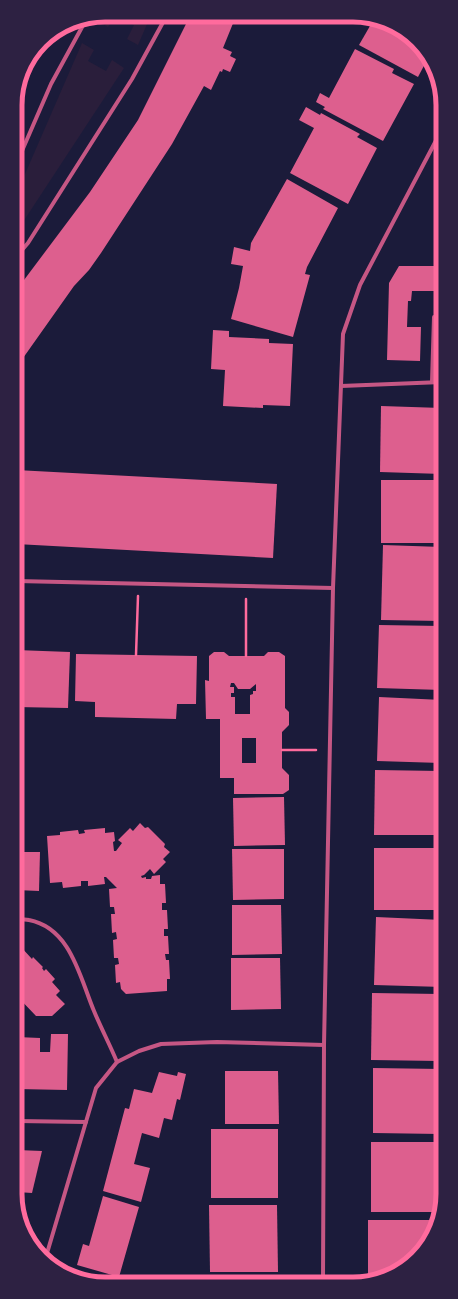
<svg xmlns="http://www.w3.org/2000/svg" width="458" height="1299" font-family="Montserrat,sans-serif">
<style>
.green{fill:#2a1e3b}
.building{fill:#dd5f8e;fill-rule:evenodd}
.lines{fill:none;stroke-linecap:round;stroke-linejoin:round}
.path{stroke:#ff6b9d;stroke-width:2.5}
.minor{stroke:#c65784;stroke-width:4}
.rim{fill:none;stroke:#ff6b9d;stroke-width:5}
</style>
<rect width="100%" height="100%" fill="#1b1b3a"/>
<!-- green -->
<g class="green">
<polygon points="105,15 151,15 138,45 127,39 134,25 115,16 108,27 97,20 99,16"/>
<polygon points="82,43 94,50 88,61 106,71 112,60 124,68 21,225 15,228 15,197"/>
</g>
<!-- building -->
<g class="building">
<polygon points="190,16 236,16 223,48 232,52 230,56 236,59 230,72 223,69 222,72 220,71 211,90 204,86 172,144 101,253 89,270 74,286 16,368 15,292 90,192 138,120"/>
<polygon points="374,19 417,41 427,60 418,77 359,45"/>
<polygon points="48,36 20,92 15,103 15,99 24,65 45,37"/>
<polygon points="355,49 394,69 392,73 414,84 383,141 323,109 325,107 316,102 320,93 329,98"/>
<polygon points="306,107 320,115 321,113 360,134 357,137 377,148 348,204 290,173 314,128 299,120"/>
<polygon points="287,179 338,208 307,267 305,274 310,275 293,337 231,319 239,288 243,266 231,264 234,247 250,251 251,243"/>
<polygon points="438,244 441,244 442,306 439,306 439,291 412,291 411,301 408,301 407,327 421,327 420,361 387,360 389,283 399,266 438,266"/>
<polygon points="213,330 229,331 229,337 269,339 269,343 293,344 290,406 263,405 263,408 223,406 225,370 211,369"/>
<polygon points="381,406 442,408 442,474 380,472"/>
<polygon points="16,470 277,484 273,558 16,544"/>
<rect x="381" y="480" width="61" height="63"/>
<polygon points="383,545 442,547 442,621 381,620"/>
<polygon points="379,625 442,626 442,690 377,688"/>
<polygon points="16,650 70,652 68,708 16,707"/>
<path d="M 214,652 L 224,652 L 229,656 L 264,656 L 268,652 L 279,652 L 285,656 L 285,708 L 289,712 L 289,725 L 282,732 L 282,768 L 289,775 L 289,790 L 283,794 L 234,794 L 234,778 L 220,778 L 220,719 L 206,719 L 205,680 L 209,681 L 209,656 ZM 231,683 L 234,683 L 238,689 L 250,689 L 256,684 L 256,691 L 253,691 L 253,694 L 250,695 L 250,714 L 235,714 L 235,697 L 231,697 L 231,693 L 234,693 L 234,687 L 230,687 ZM 242,738 L 256,738 L 256,763 L 242,763 Z"/>
<polygon points="76,654 197,656 196,704 177,704 176,719 95,717 95,702 75,701"/>
<polygon points="379,697 442,700 441,763 377,761"/>
<polygon points="375,770 441,771 440,835 374,835"/>
<polygon points="284,797 285,845 234,846 233,798"/>
<polygon points="140,823 145,828 148,827 165,844 164,847 170,852 163,859 166,862 154,874 150,869 144,875 141,876 142,878 146,877 146,879 151,879 152,876 160,875 160,884 165,884 166,903 162,903 162,910 167,910 168,929 164,929 164,936 168,936 169,954 165,954 166,960 169,960 170,979 167,979 167,991 126,994 121,989 120,982 116,983 115,965 119,964 118,958 114,958 113,940 117,939 116,932 112,933 111,914 115,914 114,907 110,907 109,889 117,888 106,877 104,877 105,884 88,886 88,881 81,881 81,886 63,888 62,882 50,883 47,836 60,835 60,832 78,830 79,834 85,833 84,830 105,828 105,833 114,832 115,841 113,842 114,851 116,851 122,843 118,840 130,828 133,831"/>
<rect x="374" y="848" width="68" height="62"/>
<polygon points="232,849 284,849 284,899 233,900"/>
<polygon points="16,852 40,852 39,891 16,890"/>
<polygon points="232,905 281,905 282,954 232,955"/>
<polygon points="376,917 442,920 443,987 374,985"/>
<polygon points="16,947 21,947 32,959 33,957 43,967 42,968 44,971 46,969 55,979 52,982 60,991 56,995 65,1004 52,1016 36,1016 16,995"/>
<polygon points="231,958 280,958 281,1009 231,1010"/>
<polygon points="372,993 440,994 439,1061 371,1060"/>
<polygon points="51,1034 68,1034 67,1090 17,1089 17,1037 40,1038 40,1052 50,1052"/>
<polygon points="373,1068 441,1069 440,1134 373,1133"/>
<polygon points="225,1071 278,1071 279,1124 225,1124"/>
<polygon points="159,1072 177,1076 178,1072 186,1074 180,1100 177,1099 172,1120 164,1118 159,1138 142,1133 134,1164 150,1168 141,1202 103,1191 125,1108 129,1109 134,1089 152,1093"/>
<rect x="211" y="1129" width="67" height="69"/>
<rect x="371" y="1142" width="67" height="70"/>
<polygon points="17,1150 42,1151 32,1193 17,1192"/>
<polygon points="103,1196 139,1207 119,1277 77,1265 83,1244 89,1246"/>
<polygon points="209,1205 277,1205 278,1272 210,1272"/>
<polygon points="368,1220 435,1220 421,1253 371,1282 368,1282"/>
<polygon points="85,1274 105,1279 104,1282 88,1282 84,1280"/>
<rect x="210" y="1279" width="64" height="3"/>
</g>
<g class="lines">
<!-- path -->
<g class="path">
<polyline points="246,599 246,656"/>
<polyline points="136,655 138,596"/>
<polyline points="282,750 316,750"/>
</g>
<!-- minor -->
<g class="minor">
<polyline points="15,167 51,84 87,18"/>
<polyline points="15,258 28,243 132,79 167,15"/>
<polyline points="432,382 434,317 442,317"/>
<polyline points="341,386 442,382"/>
<polyline points="16,581 333,588"/>
<path d="M 16,920 C 20,920 25,919 29,920 C 71,928 80,978 94,1011 C 101,1028 110,1045 117,1062"/>
<polyline points="17,1121 86,1122"/>
<polyline points="45,1260 96,1088 117,1062 139,1051 161,1044 217,1042 324,1045"/>
<polyline points="323,1282 324,1045 333,588 343,334 360,285 441,131"/>
</g>
</g>
<!-- crop -->
<path d="M0 0H458V1299H0ZM105 22H353A83 83 0 0 1 436 105V1194A83 83 0 0 1 353 1277H105A83 83 0 0 1 22 1194V105A83 83 0 0 1 105 22Z" fill="#2d2142" fill-rule="evenodd"/>
<path class="rim" d="M105 22H353A83 83 0 0 1 436 105V1194A83 83 0 0 1 353 1277H105A83 83 0 0 1 22 1194V105A83 83 0 0 1 105 22Z"/>
</svg>
